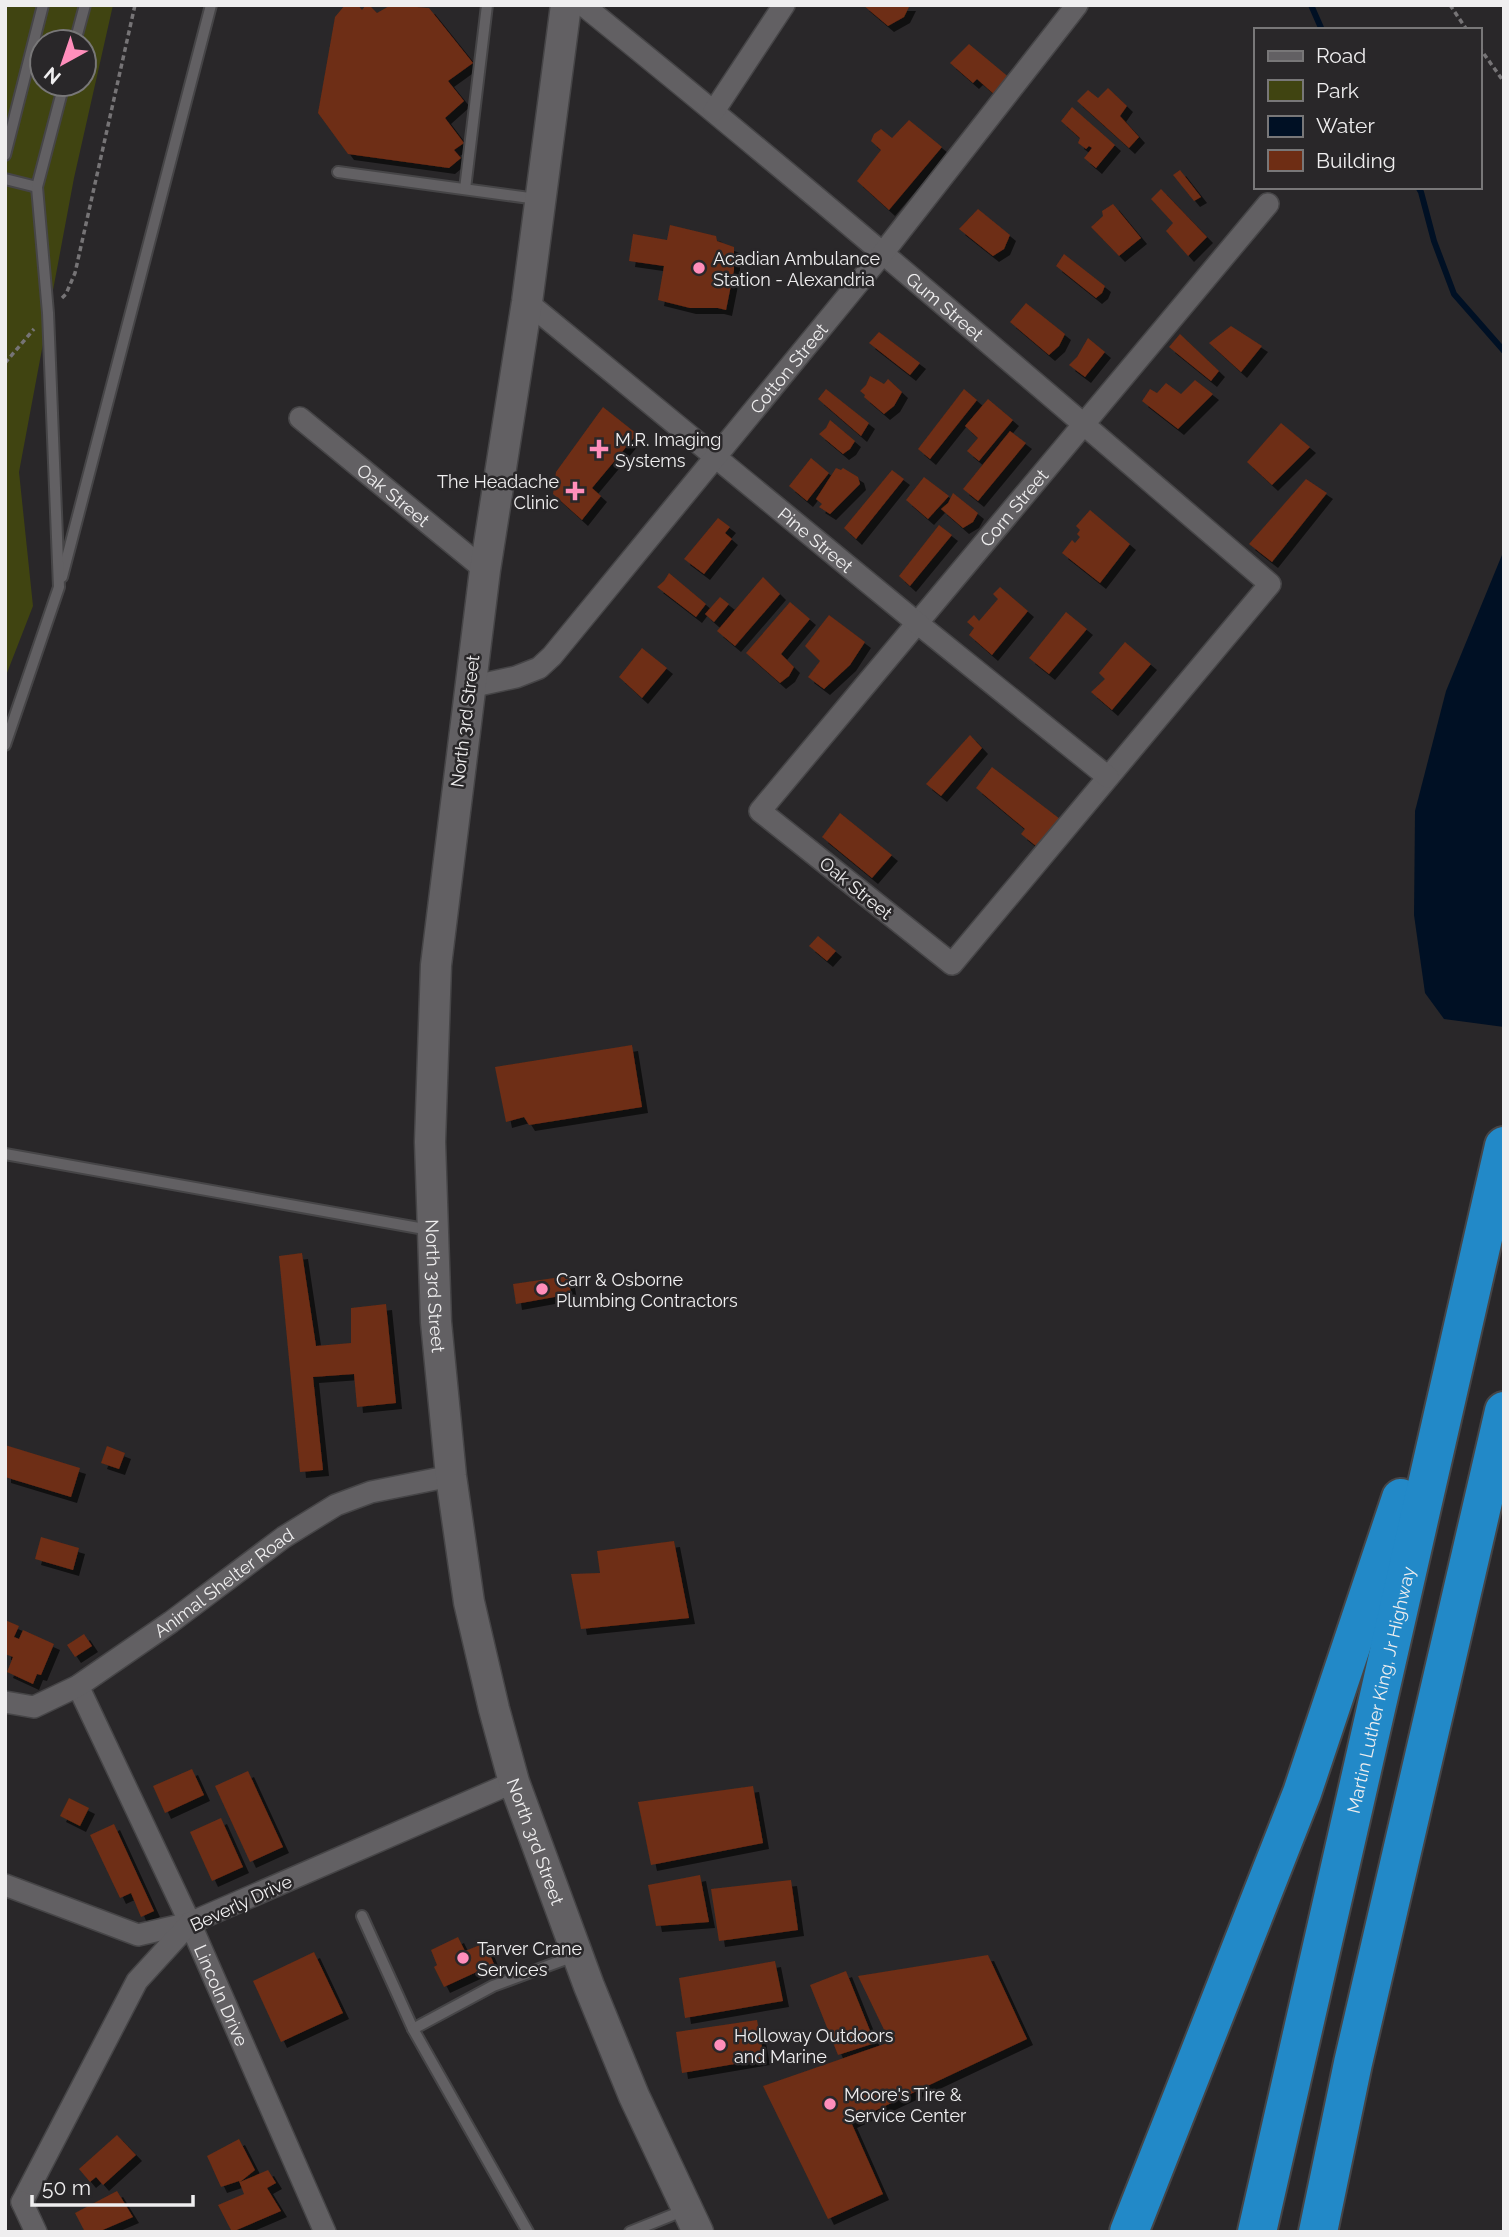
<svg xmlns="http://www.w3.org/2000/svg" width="1509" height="2237" font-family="Raleway,sans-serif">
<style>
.green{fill:#404411;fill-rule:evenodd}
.water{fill:#001024}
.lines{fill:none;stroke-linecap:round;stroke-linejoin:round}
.stream{stroke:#001024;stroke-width:6}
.building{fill:#6e2d14;filter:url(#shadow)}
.lane-casing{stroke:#464547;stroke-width:14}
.street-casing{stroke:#464547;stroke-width:24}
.secondary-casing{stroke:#464547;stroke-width:33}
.highway-casing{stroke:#464547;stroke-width:42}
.path{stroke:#767476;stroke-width:3.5;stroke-dasharray:5 3.5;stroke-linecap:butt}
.lane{stroke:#626063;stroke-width:10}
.street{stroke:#626063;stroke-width:21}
.secondary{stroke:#626063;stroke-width:30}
.highway{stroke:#2289c8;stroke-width:38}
.poi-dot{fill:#ff8ebb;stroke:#292729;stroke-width:2.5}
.labels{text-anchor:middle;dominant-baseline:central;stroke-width:5;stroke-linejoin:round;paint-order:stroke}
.poi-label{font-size:18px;fill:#efeeef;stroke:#292729;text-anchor:start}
.street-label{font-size:18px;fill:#efeeef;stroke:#292729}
</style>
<defs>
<filter id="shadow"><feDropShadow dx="6" dy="6" stdDeviation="0" flood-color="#0009"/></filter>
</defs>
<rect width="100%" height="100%" fill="#292729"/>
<!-- green -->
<path class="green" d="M 5,5 L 113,5 L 74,178 L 19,472 L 33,606 L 5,678 ZM 42,42 L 84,42 L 84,84 L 42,84 Z"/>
<!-- water -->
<polygon class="water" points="1504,550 1504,1027 1444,1019 1425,993 1414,915 1415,811 1446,691"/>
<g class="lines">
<!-- stream -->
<g class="stream">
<polyline points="1311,5 1322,30"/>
<polyline points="1418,187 1421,192 1434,241 1454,294 1504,351"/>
</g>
</g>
<!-- building -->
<g class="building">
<polygon points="345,5 358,5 362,10 366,5 369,5 377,13 391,5 429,8 473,63 448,81 464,101 445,118 464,143 454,150 461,158 449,168 348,154 318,113 335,17"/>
<polygon points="863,5 910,5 904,17 888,26"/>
<polygon points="969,44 1011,79 996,96 977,79 973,83 950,63"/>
<polygon points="1108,88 1127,106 1120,116 1139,137 1129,148 1077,101 1088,90 1098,98"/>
<polygon points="1072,107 1115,145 1096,168 1084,158 1092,148 1089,146 1086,149 1078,143 1080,138 1061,121"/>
<polygon points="909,120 942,147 889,210 857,181 881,150 871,141 874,134 881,129 892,138"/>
<polygon points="1180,170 1201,197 1194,201 1173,175"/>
<polygon points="1161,189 1207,237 1188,256 1166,231 1173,223 1151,199"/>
<polygon points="1113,204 1141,238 1119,256 1091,227 1103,216 1102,211"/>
<polygon points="978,209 1010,235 1004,249 993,256 959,229"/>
<polygon points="670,225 716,236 717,241 734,247 734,270 726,310 718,308 690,308 658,300 664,266 629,261 633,234 667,240"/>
<polygon points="1064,254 1105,286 1102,293 1096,298 1056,266"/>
<polygon points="1026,303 1065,334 1059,346 1049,355 1010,322"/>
<polygon points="1231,326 1262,346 1241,372 1209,343"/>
<polygon points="879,332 920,363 910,375 869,343"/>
<polygon points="1180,334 1219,371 1211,381 1169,347"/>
<polygon points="1088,338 1105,352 1085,377 1069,365 1077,357"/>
<polygon points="870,376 884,384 888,379 902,392 894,406 884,414 864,397 865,395 860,391 866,385"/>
<polygon points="1195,380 1213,394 1178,429 1142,401 1150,389 1157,393 1166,383 1181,394"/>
<polygon points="826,389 869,423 861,436 818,399"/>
<polygon points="964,389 977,400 930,459 918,449"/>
<polygon points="988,399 1013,420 979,461 967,451 978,438 965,426"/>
<polygon points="603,407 637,434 592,488 601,496 582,520 553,494 556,472"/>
<polygon points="830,420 855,441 850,449 843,454 819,434 826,428"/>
<polygon points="1281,423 1310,447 1272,485 1247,462"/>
<polygon points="1010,431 1026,443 978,501 963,489"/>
<polygon points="811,458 829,473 807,501 789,486"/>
<polygon points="836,468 841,470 843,468 858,477 860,484 830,514 819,507 822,504 816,499"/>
<polygon points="892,470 904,479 856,539 844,528"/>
<polygon points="924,477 949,496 928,519 906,500"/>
<polygon points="1306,479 1327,493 1272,562 1249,544"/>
<polygon points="953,493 978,513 973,522 963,528 941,509 948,503"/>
<polygon points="1090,510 1130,544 1100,583 1062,553 1072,540 1075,543 1080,537 1077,534 1080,530 1076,526"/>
<polygon points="718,518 730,527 725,533 732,539 704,574 684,559"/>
<polygon points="939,525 952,535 910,586 899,576"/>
<polygon points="669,573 706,604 696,617 657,587 664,581"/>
<polygon points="763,577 780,594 735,646 717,631"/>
<polygon points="1000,587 1028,611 992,655 969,635 974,628 967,622 974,615 979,621 998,599 993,594"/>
<polygon points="720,597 729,604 714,622 705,614"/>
<polygon points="790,602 810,619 781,654 794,667 789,676 780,683 746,653"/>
<polygon points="1066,612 1087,629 1049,674 1029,658"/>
<polygon points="829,615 865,642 850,665 824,689 808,677 820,661 805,646"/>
<polygon points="1125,642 1151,664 1112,710 1091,692 1105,679 1099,673"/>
<polygon points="642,648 667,668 642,698 619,677"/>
<polygon points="970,735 982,748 941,796 926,784"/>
<polygon points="992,767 1060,819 1036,846 1021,834 1025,829 976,788"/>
<polygon points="840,813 892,855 872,878 822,837"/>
<polygon points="818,936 836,951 827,961 809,946"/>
<polygon points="632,1045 642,1107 529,1125 524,1117 506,1122 495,1067"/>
<polygon points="302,1253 316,1346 351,1343 351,1308 386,1304 396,1403 357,1407 354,1374 313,1377 323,1470 300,1472 279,1256"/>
<polygon points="568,1276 571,1294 516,1304 513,1284"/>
<polygon points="5,1445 80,1468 71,1497 5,1477"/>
<polygon points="107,1446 125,1453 119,1469 101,1463"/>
<polygon points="41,1537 79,1548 73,1570 35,1559"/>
<polygon points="674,1541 689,1618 581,1629 571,1574 600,1573 597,1551"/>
<polygon points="5,1620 19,1626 14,1637 19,1639 23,1630 54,1644 41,1675 37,1674 33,1684 7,1672 13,1657 5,1654"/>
<polygon points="84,1634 92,1646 75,1657 67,1645"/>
<polygon points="192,1769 204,1795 165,1813 153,1786"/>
<polygon points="248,1771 283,1847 250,1862 215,1786"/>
<polygon points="753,1786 763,1843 651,1865 638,1802"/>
<polygon points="69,1798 89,1808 80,1826 60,1816"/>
<polygon points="221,1818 243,1867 212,1881 190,1832"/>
<polygon points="114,1824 154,1911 141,1917 131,1893 120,1898 90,1835"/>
<polygon points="700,1875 709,1922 656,1926 648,1885"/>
<polygon points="791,1880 798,1930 719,1941 711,1889"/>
<polygon points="458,1937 465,1951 485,1943 494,1964 444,1987 434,1967 437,1965 431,1950"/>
<polygon points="314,1952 343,2013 281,2042 253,1981"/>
<polygon points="988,1955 1027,2039 851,2122 883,2194 828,2219 763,2086 890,2042 858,1976"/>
<polygon points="775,1961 783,2001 685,2018 679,1978"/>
<polygon points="846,1971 875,2043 838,2055 810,1985"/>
<polygon points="757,2020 764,2059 682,2073 676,2032"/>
<polygon points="117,2135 136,2155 103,2185 96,2177 90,2182 79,2169"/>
<polygon points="239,2139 255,2170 240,2182 268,2170 276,2183 267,2188 281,2211 232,2232 218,2205 244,2194 239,2181 221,2187 207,2156"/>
<polygon points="117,2191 133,2217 98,2232 85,2232 75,2213"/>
</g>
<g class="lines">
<defs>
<g id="lane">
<polyline points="75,42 85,5"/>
<polyline points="5,155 43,5"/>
<polyline points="338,172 537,199"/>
<polyline points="5,179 37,187"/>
<polyline points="465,189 487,5"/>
<polyline points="62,577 211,5"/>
<polyline points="5,745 59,587 48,313 37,187 64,84"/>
<polyline points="5,1154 430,1230"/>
<polyline points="362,1916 413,2029"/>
<polyline points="528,2232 413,2029 493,1986 577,1955"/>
<polyline points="630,2232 685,2210"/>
</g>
<g id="street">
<path id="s1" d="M 583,5 C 816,193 1042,389 1270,584 L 952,964 L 760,811 C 928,608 1099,407 1268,204"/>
<polyline points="714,111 784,5"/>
<path id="s2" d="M 527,302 L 916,622 L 1108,777"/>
<path id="s3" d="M 300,418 L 485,570"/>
<path id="s4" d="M 470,687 L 516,677 L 539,668 L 552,656 L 883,253 L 1077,5"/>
<path id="s5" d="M 78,1686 L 190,1923 L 325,2232"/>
<path id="s6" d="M 5,1702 L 34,1707 L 78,1686 L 171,1622 L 284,1537 L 336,1505 L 371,1492 L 451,1476"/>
<polyline points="5,1885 138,1935 190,1923"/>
<polyline points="22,2202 137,1981 190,1923 514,1782"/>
<polyline points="22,2202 36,2232"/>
</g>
<g id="secondary">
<path id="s7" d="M 566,5 L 527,302 L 485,570 L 436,965 L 430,1142 L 436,1322 L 451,1476 L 469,1602 L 494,1709 L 514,1782 L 589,1986 L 634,2096 L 698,2232"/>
</g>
<g id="highway">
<polyline points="1129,2232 1302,1793 1401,1498"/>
<path id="s8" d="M 1257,2232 L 1504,1146"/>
<polyline points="1318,2232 1353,2063 1504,1411"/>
</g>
</defs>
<!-- lane casing -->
<use href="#lane" class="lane-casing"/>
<!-- street casing -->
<use href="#street" class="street-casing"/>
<!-- secondary casing -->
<use href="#secondary" class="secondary-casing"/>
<!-- highway casing -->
<use href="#highway" class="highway-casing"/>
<!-- path -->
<g class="path">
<polyline points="1450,5 1467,30"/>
<polyline points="1479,47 1504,82"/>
<polyline points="62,298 66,294 75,273 135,5"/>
<polyline points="5,363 34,329"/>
</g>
<!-- lane -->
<use href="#lane" class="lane"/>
<!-- street -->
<use href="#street" class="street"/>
<!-- secondary -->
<use href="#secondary" class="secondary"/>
<!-- highway -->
<use href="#highway" class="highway"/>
</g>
<!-- markers -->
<g class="poi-dot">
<circle cx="699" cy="268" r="7"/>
<path d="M595.5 438.5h7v7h7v7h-7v7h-7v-7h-7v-7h7z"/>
<path d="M571.5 480.5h7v7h7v7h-7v7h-7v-7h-7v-7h7z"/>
<circle cx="542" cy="1289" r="7"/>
<circle cx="463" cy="1958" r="7"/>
<circle cx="720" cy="2045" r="7"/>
<circle cx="830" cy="2104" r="7"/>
</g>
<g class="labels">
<!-- poi labels -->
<g class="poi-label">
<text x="713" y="258">Acadian Ambulance<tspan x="713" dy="21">Station - Alexandria</tspan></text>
<text x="615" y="439">M.R. Imaging<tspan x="615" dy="21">Systems</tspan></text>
<text x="559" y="481" text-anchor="end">The Headache<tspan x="559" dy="21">Clinic</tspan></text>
<text x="556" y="1279">Carr &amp; Osborne<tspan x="556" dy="21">Plumbing Contractors</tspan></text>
<text x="477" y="1948">Tarver Crane<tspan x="477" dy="21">Services</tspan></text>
<text x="734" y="2035">Holloway Outdoors<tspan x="734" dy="21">and Marine</tspan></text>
<text x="844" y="2094">Moore's Tire &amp;<tspan x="844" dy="21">Service Center</tspan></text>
</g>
<!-- street labels -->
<g class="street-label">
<text stroke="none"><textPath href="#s1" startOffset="471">Gum Street</textPath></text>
<text stroke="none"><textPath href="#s4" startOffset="462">Cotton Street</textPath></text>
<text stroke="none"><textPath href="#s3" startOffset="121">Oak Street</textPath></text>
<text stroke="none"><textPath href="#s1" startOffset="2035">Corn Street</textPath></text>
<text stroke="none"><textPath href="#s2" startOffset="374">Pine Street</textPath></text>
<text transform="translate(465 721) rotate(-83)">North 3rd Street</text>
<text transform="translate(856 888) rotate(39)">Oak Street</text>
<text stroke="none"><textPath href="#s7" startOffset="1290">North 3rd Street</textPath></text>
<text stroke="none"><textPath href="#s6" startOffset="257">Animal Shelter Road</textPath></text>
<text stroke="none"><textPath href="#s8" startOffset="556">Martin Luther King, Jr Highway</textPath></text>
<text stroke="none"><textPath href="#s7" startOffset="1857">North 3rd Street</textPath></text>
<text transform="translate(241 1903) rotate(-25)">Beverly Drive</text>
<text stroke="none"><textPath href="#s5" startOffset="341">Lincoln Drive</textPath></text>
</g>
</g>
<!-- border -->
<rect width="1509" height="2237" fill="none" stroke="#efeeef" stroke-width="14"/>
<!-- legend -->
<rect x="1254" y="28" width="228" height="161" fill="#292729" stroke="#787778" stroke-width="2"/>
<rect x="1268" y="51" width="35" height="10" fill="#626063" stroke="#787778" stroke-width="2"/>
<text x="1316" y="63" font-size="21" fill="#efeeef">Road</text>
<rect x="1268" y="80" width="35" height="21" fill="#404411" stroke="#787778" stroke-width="2"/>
<text x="1316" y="98" font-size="21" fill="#efeeef">Park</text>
<rect x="1268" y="116" width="35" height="21" fill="#001024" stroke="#787778" stroke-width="2"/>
<text x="1316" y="133" font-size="21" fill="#efeeef">Water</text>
<rect x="1268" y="150" width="35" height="21" fill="#6e2d14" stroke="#787778" stroke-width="2"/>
<text x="1316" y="168" font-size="21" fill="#efeeef">Building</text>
<!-- north arrow -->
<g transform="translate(63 63) rotate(220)"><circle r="33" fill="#292729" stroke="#787778" stroke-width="2"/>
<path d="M0-5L12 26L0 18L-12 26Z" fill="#ff8ebb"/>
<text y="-10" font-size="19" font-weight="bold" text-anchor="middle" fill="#efeeef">N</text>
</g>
<!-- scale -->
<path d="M32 2195v10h161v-10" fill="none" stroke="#efeeef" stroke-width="3.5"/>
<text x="42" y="2195" font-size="21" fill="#efeeef" stroke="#292729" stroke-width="5" paint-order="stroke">50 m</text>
</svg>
